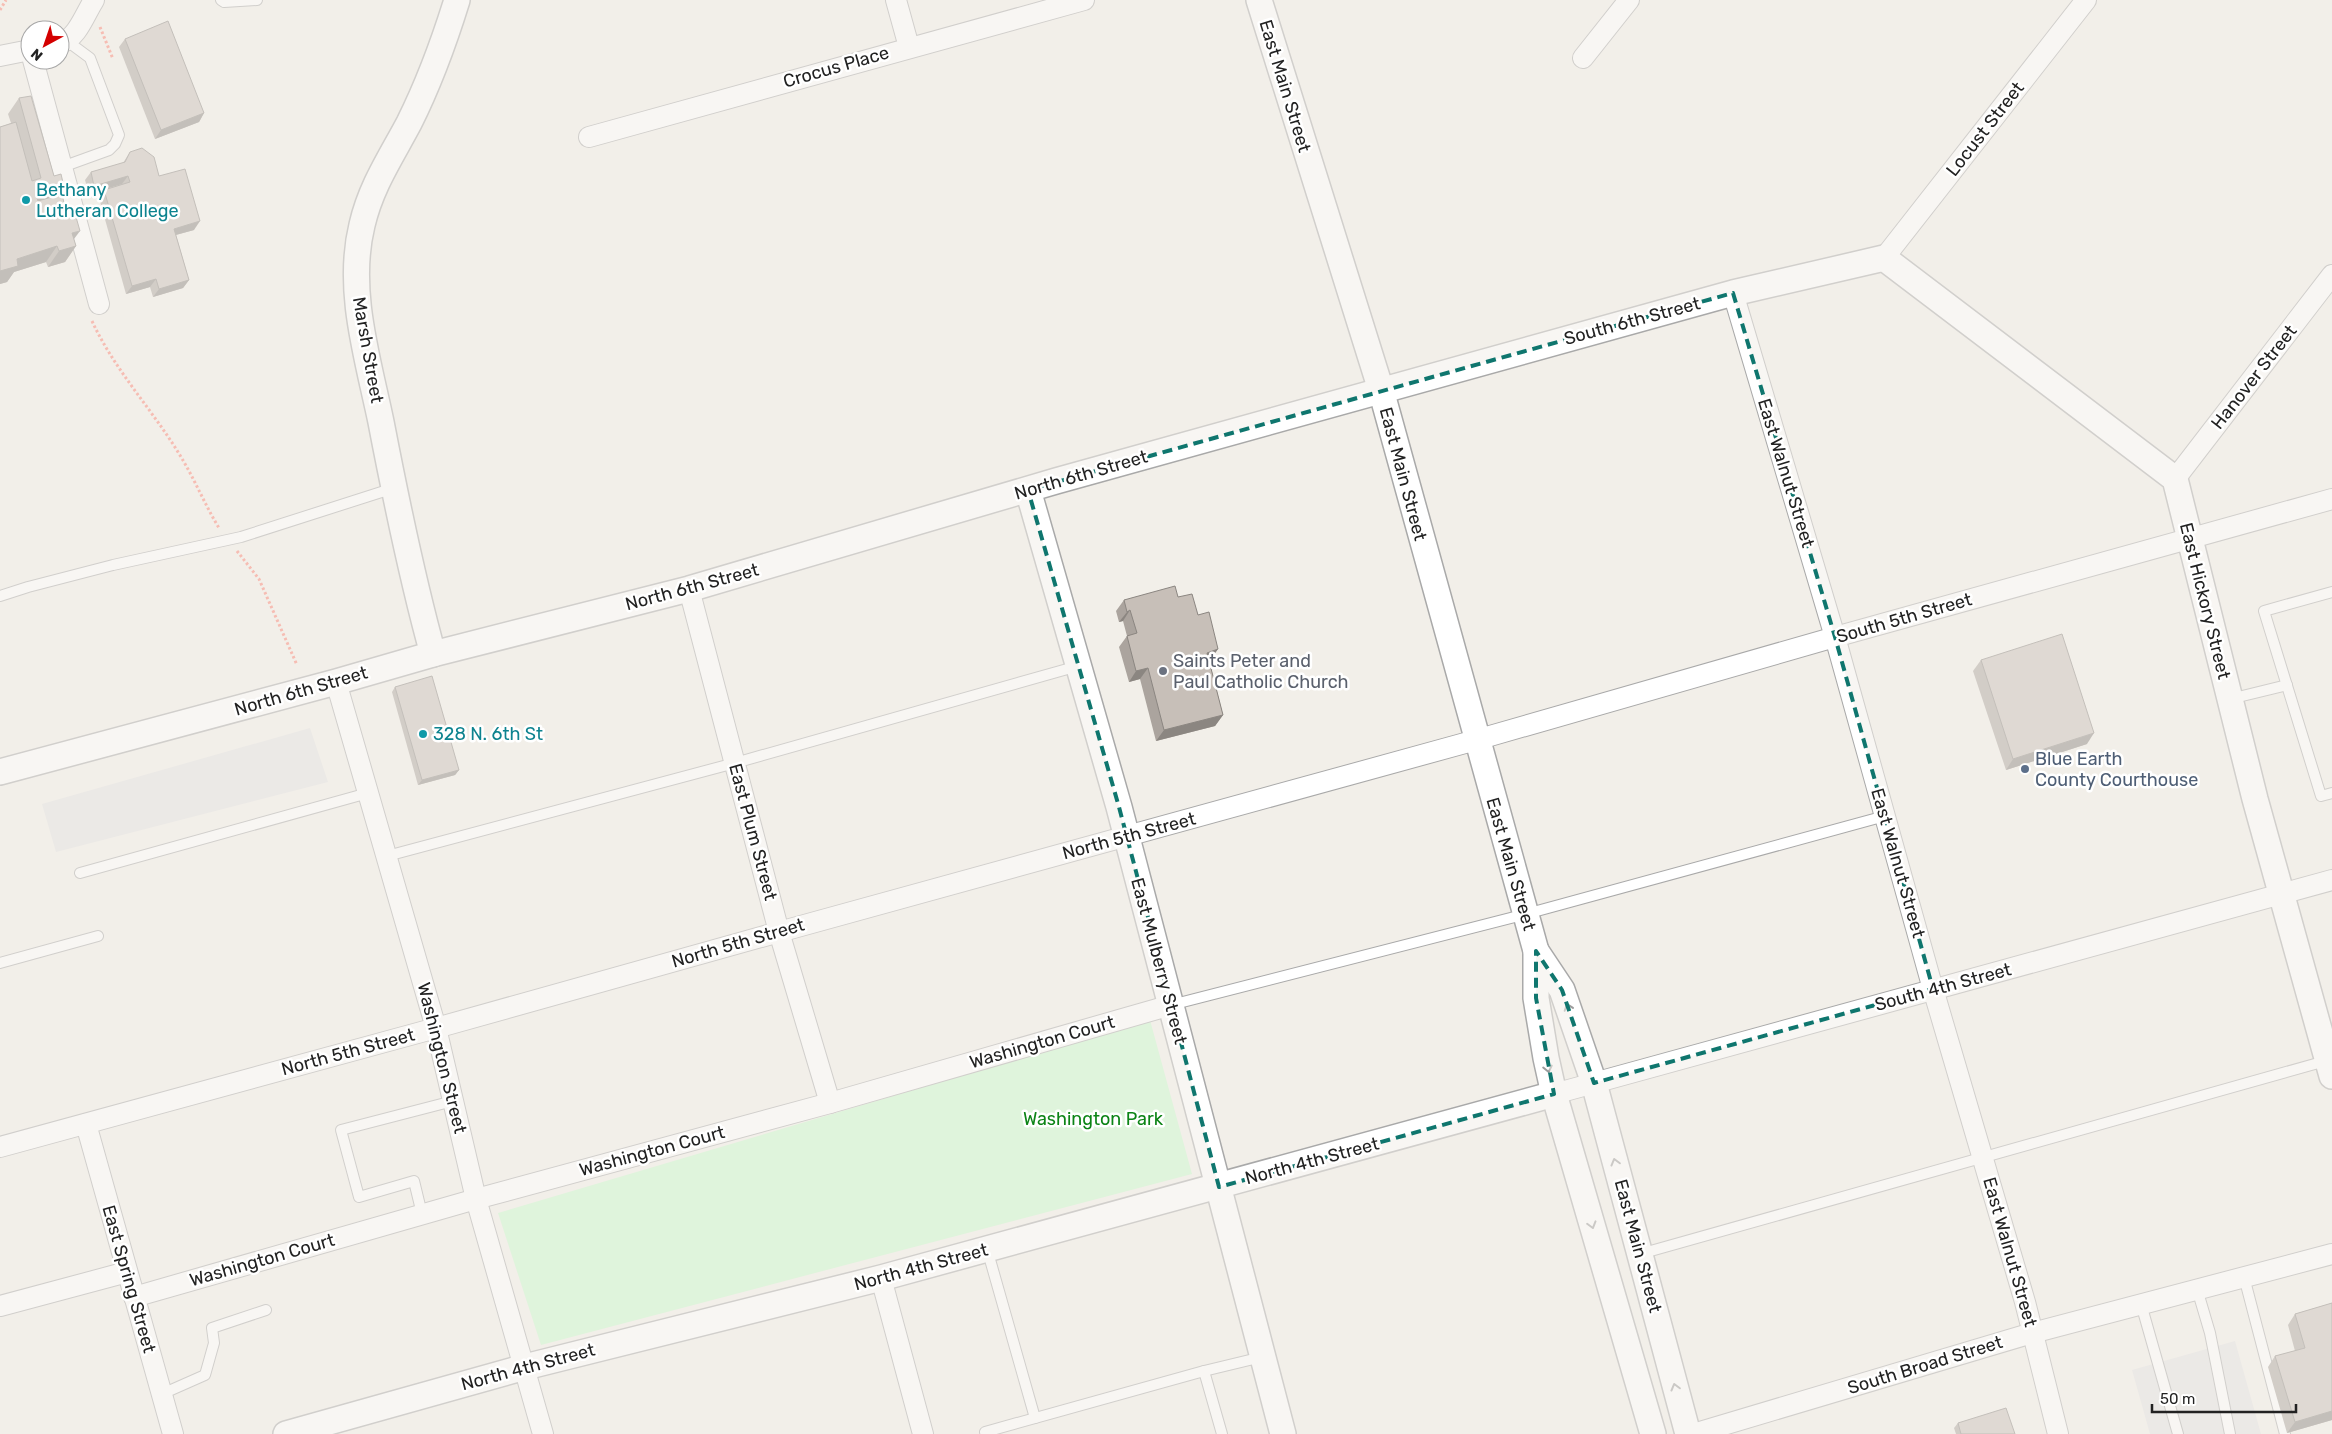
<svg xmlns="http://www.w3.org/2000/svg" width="2332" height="1434" font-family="Rubik,sans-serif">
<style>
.park{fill:#c8facc}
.parking{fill:#e2e2e2}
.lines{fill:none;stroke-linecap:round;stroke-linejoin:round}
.service-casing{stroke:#a9a9a9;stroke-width:12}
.minor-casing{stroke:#a9a9a9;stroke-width:22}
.tertiary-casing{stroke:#a9a9a9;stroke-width:28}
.path{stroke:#fa8072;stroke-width:3;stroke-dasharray:2.5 2.5;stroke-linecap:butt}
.service{stroke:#fff;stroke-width:10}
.minor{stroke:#fff;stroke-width:20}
.tertiary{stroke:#fff;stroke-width:25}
.wall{fill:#aba49e}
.shaded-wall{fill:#8b8681}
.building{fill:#c7bfb8;stroke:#8b8681}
.oneway{stroke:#9c9c9c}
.marked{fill:none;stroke:#0f766e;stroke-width:4;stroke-dasharray:10 6;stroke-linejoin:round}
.culture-dot{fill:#0f9aa8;stroke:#fff;stroke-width:2}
.worship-dot{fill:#6b7280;stroke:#fff;stroke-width:2}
.service-dot{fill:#5c6f8a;stroke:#fff;stroke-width:2}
.labels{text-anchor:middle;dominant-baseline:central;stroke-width:5;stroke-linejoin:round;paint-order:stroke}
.street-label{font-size:18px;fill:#222;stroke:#fff}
.culture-label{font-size:18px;fill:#0d838f;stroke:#fff;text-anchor:start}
.worship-label{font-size:18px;fill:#5b616d;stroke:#fff;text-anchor:start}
.service-label{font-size:18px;fill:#4e5e75;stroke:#fff;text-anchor:start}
.park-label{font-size:18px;fill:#0c8416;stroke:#fff}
</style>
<rect width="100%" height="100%" fill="#f2efe9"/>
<!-- park -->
<polygon class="park" points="1150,1020 1192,1174 541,1345 498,1213"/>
<!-- parking -->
<g class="parking">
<polygon points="310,728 328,782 56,852 42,804"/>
<polygon points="2235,1341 2261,1434 2150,1434 2132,1370"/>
</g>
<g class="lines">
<defs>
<g id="service">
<polyline points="221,0 224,2 257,0"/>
<polyline points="62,167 109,150 115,144 119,135 90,58 67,41"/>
<polyline points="2332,592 2264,611 2321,796 2332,793"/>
<polyline points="0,596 28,587 113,565 241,537 394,488"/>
<polyline points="2230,699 2287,685"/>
<polyline points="387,856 735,763 1078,666"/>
<polyline points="80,873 368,793"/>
<polyline points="0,963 98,936"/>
<polyline points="1171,1005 1526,914 1885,816"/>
<polyline points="422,1214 414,1181 359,1197 341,1130 453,1101"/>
<polyline points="987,1249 1035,1418"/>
<polyline points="1640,1254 2329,1060"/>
<polyline points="2244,1277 2285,1434"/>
<polyline points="2197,1289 2210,1333 2230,1434"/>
<polyline points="2141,1304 2178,1434"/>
<polyline points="1204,1371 1262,1357"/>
<polyline points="162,1394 205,1375 214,1343 212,1328 266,1310"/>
<polyline points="986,1434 985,1432 1204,1371 1222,1434"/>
</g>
<g id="minor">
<polyline points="896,0 909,47"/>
<path d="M 60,43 C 77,39 85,14 94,0"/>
<polyline points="0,56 30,50"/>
<polyline points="1583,58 1629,0"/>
<polyline points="33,60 99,304"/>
<polyline points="589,137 1084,0"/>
<polyline points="1884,258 2086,0"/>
<polyline points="1733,293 1835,637 1933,989 2025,1302 2058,1434"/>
<polyline points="2175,479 2332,275"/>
<polyline points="689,589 779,932 830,1103"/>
<polyline points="336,682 436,1028 476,1199 543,1434"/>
<polyline points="1554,1094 2332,880"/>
<polyline points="86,1124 173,1434"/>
<polyline points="0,1147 436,1028 779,932 1476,740 1835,637 2332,499"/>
<polyline points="881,1278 923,1434"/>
<polyline points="134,1297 476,1199 830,1103 1171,1005"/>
<polyline points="0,1306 127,1272"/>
<polyline points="1693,1434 2032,1333 2332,1254"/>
</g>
<g id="tertiary">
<polyline points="1259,0 1381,390 1536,951 1536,998 1546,1058 1554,1094 1653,1434"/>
<polyline points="1028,490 1119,807 1283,1434"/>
<path d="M 433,654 C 412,578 396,500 381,422 C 368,359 346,290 362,225 C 371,186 391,157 409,123 C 429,83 444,42 457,0"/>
<polyline points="0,772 336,682 433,654 689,589 1056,481 1733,293 1884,258 2175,479 2255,799 2332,1076"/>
<polyline points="1536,951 1562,990 1594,1083 1688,1434"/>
<polyline points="286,1434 525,1367 881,1278 1554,1094"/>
</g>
</defs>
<!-- service casing -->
<use href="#service" class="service-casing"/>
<!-- minor casing -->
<use href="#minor" class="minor-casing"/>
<!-- tertiary casing -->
<use href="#tertiary" class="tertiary-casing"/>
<!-- path -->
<g class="path">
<polyline points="0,10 6,0"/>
<polyline points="100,27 113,59"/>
<path d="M 92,321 C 115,371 153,410 181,457 C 195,480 205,505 219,528"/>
<polyline points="237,551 259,579 297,665"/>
</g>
<!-- service -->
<use href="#service" class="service"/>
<!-- minor -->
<use href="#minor" class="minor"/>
<!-- tertiary -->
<use href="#tertiary" class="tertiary"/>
</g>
<!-- wall -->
<g class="wall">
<polygon points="125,39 204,113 199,122 155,139 119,47"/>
<polygon points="19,98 57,196 66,212 76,246 65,262 48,267 46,262 14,272 7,282 0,284 0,127 11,123 8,114"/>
<polygon points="130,152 159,176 194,230 176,235 189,280 183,288 153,297 150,287 126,294 99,198 104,190 122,184 89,194 85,180 91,172 123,163"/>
<polygon points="1178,597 1198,615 1218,649 1210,660 1209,660 1223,715 1215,726 1156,741 1140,679 1129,682 1119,647 1127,636 1123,621 1119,622 1116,611 1124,600"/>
<polygon points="1981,660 2087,744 2006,770 1973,671"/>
<polygon points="395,687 459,770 455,775 418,785 392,692"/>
<polygon points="2332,1303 2332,1420 2287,1433 2268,1367 2275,1356 2295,1351 2288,1325 2295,1314"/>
<polygon points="1958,1423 2015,1434 1956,1434 1954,1428"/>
</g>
<!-- shaded-wall -->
<g class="shaded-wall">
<polygon points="204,113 199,122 155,139 161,130"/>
<polygon points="128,176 122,184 89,194 94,186"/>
<polygon points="64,187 53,202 25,211 36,195"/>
<polygon points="200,221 194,230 168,237 174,229"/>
<polygon points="80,231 68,247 72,233"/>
<polygon points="57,246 46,262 14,272 7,282 0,284 0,271 17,259"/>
<polygon points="76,246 65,262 48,267 59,251"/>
<polygon points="156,279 150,287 126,294 132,286"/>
<polygon points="189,280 183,288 153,297 159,289"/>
<polygon points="1130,610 1123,621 1119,622 1127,612"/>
<polygon points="1218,649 1210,660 1199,663 1207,653"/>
<polygon points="1148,668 1140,679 1129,682 1136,671"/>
<polygon points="1223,715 1215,726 1156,741 1164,730"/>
<polygon points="2094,733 2087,744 2006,770 2013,759"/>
<polygon points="459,770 455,775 418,785 422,780"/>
<polygon points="2332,1411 2332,1420 2287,1433 2295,1422"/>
</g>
<!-- building -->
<g class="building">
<polygon points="168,21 204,113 161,130 125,39"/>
<polygon points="31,96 54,176 61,174 64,187 36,195 38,201 62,194 66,212 74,210 80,231 72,233 76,246 59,251 57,246 17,259 18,266 0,271 0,127 16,122 32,181 41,178 19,98"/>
<polygon points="142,148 154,157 159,176 185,169 200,221 174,229 189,280 159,289 156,279 132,286 104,190 130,182 128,176 94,186 91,172 125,162 130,152"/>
<polygon points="1175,586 1178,597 1192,594 1198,615 1209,612 1218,649 1207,653 1223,715 1164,730 1148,668 1136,671 1127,636 1137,633 1130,610 1127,612 1124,600"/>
<polygon points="2062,634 2094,733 2013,759 1981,660"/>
<polygon points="432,676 459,770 422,780 395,687"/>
<polygon points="2332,1303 2332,1411 2295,1422 2275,1356 2305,1348 2295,1314"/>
<polygon points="2006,1408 2015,1434 1961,1434 1958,1423"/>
</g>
<!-- one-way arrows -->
<defs><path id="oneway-chevron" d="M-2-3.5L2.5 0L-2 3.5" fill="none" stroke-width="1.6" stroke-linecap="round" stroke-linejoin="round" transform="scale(1.25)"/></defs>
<g class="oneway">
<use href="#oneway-chevron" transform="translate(1568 1007) rotate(-109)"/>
<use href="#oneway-chevron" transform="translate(1548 1069) rotate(77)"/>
<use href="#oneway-chevron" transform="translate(1615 1162) rotate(-105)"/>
<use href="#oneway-chevron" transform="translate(1592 1225) rotate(74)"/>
<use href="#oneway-chevron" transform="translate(1675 1387) rotate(-105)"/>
</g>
<!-- marked area -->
<path d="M0 0H2332V1434H0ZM 1733,293 L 1835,637 L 1933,989 L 1594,1083 L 1562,990 L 1536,951 L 1536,998 L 1554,1094 L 1219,1187 L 1119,807 L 1028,490 Z" fill="#f2efe9" fill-opacity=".55" fill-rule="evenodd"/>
<path class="marked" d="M 1733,293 L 1835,637 L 1933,989 L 1594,1083 L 1562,990 L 1536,951 L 1536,998 L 1554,1094 L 1219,1187 L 1119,807 L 1028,490 Z"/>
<!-- markers -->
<g class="culture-dot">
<circle cx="26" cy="200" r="5"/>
<circle cx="423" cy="734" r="5"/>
</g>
<circle class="worship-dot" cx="1163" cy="671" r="5"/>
<circle class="service-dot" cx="2025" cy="769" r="5"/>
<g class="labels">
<!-- street labels -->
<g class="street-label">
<text transform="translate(836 67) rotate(-16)">Crocus Place</text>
<text transform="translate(1285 86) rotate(73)">East Main Street</text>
<text transform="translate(1985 129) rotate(-52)">Locust Street</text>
<text transform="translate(1632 321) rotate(-15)">South 6th Street</text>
<text transform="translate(368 350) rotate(80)">Marsh Street</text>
<text transform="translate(2254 377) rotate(-52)">Hanover Street</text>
<text transform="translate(1786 473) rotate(73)">East Walnut Street</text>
<text transform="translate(1403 474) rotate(75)">East Main Street</text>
<text transform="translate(1081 475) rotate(-16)">North 6th Street</text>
<text transform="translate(692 587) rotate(-15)">North 6th Street</text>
<text transform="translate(2205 601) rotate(76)">East Hickory Street</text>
<text transform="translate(1904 618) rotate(-16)">South 5th Street</text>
<text transform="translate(301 691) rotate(-16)">North 6th Street</text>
<text transform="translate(753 832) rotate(75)">East Plum Street</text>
<text transform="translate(1129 836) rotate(-15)">North 5th Street</text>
<text transform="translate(1898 863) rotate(74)">East Walnut Street</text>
<text transform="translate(1511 864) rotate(74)">East Main Street</text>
<text transform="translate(738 943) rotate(-16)">North 5th Street</text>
<text transform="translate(1159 961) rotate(75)">East Mulberry Street</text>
<text transform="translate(1943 987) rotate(-15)">South 4th Street</text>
<text transform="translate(1042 1042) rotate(-16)">Washington Court</text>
<text transform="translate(348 1052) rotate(-15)">North 5th Street</text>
<text transform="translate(442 1058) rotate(76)">Washington Street</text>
<text transform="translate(652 1151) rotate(-15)">Washington Court</text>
<text transform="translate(1312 1161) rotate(-15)">North 4th Street</text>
<text transform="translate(1638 1246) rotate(75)">East Main Street</text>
<text transform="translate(2010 1252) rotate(74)">East Walnut Street</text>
<text transform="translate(262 1260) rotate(-16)">Washington Court</text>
<text transform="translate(921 1267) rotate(-15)">North 4th Street</text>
<text transform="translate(129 1279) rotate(74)">East Spring Street</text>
<text transform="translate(1925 1365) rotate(-17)">South Broad Street</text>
<text transform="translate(528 1367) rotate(-15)">North 4th Street</text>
</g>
<!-- culture labels -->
<g class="culture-label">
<text x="36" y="190">Bethany<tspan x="36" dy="21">Lutheran College</tspan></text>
<text x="433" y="734">328 N. 6th St</text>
</g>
<!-- worship labels -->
<g class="worship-label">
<text x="1173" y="661">Saints Peter and<tspan x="1173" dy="21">Paul Catholic Church</tspan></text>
</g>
<!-- service labels -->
<g class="service-label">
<text x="2035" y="759">Blue Earth<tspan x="2035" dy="21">County Courthouse</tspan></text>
</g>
<!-- park labels -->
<g class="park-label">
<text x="1093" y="1119">Washington Park</text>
</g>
</g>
<!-- north arrow -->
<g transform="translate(45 45) rotate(220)"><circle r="24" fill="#ffffff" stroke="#a7a7a7"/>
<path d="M0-4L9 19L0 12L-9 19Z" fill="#d40000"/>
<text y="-8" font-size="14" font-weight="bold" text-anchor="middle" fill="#222222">N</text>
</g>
<!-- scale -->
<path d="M2152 1404v8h144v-8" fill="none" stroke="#222222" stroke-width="2.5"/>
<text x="2160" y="1404" font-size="15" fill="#222222" stroke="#ffffff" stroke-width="4" paint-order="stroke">50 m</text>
</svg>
